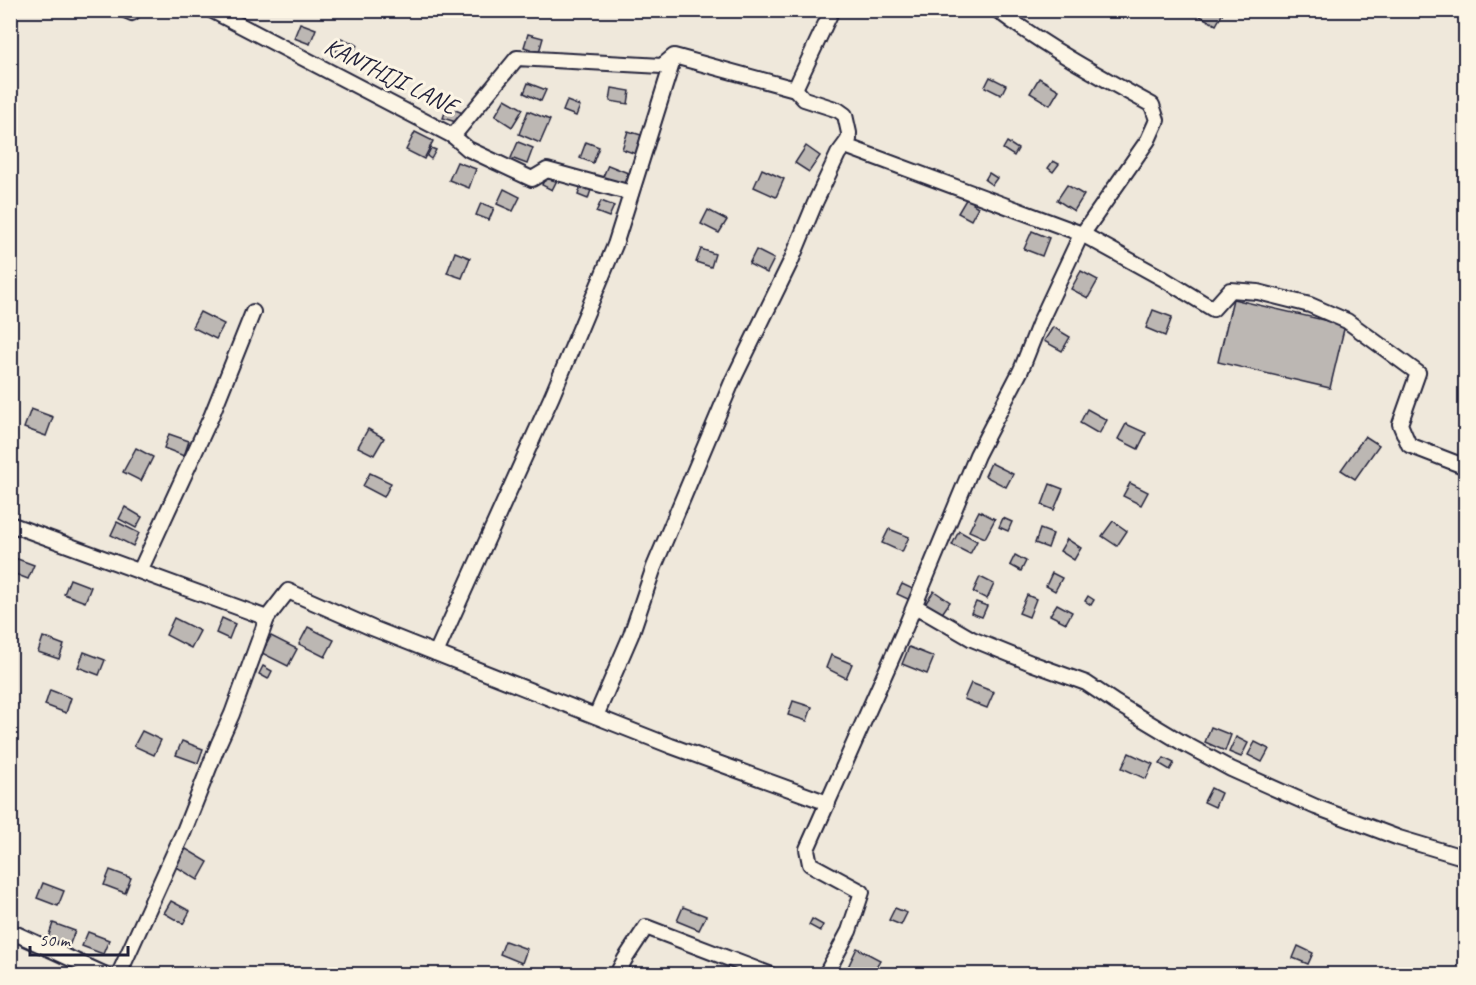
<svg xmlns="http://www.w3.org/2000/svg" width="1476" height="985" font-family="Caveat,sans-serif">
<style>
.building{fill:#bcb7b3;stroke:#22223b;stroke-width:1.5}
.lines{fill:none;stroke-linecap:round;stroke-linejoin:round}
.minor-casing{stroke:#22223b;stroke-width:18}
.minor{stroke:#fcf5e5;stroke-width:14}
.labels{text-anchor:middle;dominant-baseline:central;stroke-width:6;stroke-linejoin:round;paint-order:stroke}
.street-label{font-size:24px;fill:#22223b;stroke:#fcf5e5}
</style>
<rect width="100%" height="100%" fill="#efe8db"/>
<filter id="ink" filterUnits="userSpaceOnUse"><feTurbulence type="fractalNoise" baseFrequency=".0167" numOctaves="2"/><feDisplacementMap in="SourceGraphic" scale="12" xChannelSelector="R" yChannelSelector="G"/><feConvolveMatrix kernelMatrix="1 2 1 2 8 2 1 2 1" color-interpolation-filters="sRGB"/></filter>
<g filter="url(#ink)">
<!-- building -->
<g class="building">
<polygon points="483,10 501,10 499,17"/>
<polygon points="1223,10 1224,11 1216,25 1191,11"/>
<polygon points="300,23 316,29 310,44 294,38"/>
<polygon points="528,34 543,38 539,52 524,47"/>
<polygon points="341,38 357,45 351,60 335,54"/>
<polygon points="990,77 1006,85 1001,95 985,87"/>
<polygon points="1039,78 1059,90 1050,105 1030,93"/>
<polygon points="528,83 546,90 541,101 524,93"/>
<polygon points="612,88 630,91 628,104 610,101"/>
<polygon points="505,99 523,109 512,127 495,116"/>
<polygon points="567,101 580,106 576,116 563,111"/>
<polygon points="447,107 463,113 459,123 443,118"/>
<polygon points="528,111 550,120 540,143 519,134"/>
<polygon points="628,131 641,135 636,154 622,149"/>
<polygon points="415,132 433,141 424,159 406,150"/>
<polygon points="518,142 533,148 527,164 511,158"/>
<polygon points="586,142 599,147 593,163 580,158"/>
<polygon points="1007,142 1018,149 1014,156 1003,149"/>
<polygon points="806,146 820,156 809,172 795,163"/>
<polygon points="431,148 436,150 431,159 427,156"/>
<polygon points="1053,161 1059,164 1053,172 1048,168"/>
<polygon points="457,162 476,169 469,188 449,180"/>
<polygon points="608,165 628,173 623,186 602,179"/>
<polygon points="762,169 784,179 776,197 754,187"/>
<polygon points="989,173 997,178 992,185 985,180"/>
<polygon points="546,175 557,180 552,190 542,185"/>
<polygon points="1067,185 1084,195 1074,211 1057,200"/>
<polygon points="581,186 591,190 588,199 578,195"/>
<polygon points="504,189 520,197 513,211 497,204"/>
<polygon points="968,196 975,200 973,204 978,207 971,220 958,213"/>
<polygon points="601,201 614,206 609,217 596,212"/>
<polygon points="481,203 494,208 489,220 476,215"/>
<polygon points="708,210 727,220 719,233 701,224"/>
<polygon points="1032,231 1049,238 1042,256 1024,249"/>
<polygon points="701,249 715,254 711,267 696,262"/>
<polygon points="756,250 774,259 767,273 749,264"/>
<polygon points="455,252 470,258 462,278 447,273"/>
<polygon points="1081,271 1098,280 1088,298 1071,289"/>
<polygon points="1233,299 1345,325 1330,388 1218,362"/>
<polygon points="1153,310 1172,317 1165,336 1146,328"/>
<polygon points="200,312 224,324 216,339 192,327"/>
<polygon points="1053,327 1070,337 1062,351 1044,341"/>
<polygon points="31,409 53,417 46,436 24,428"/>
<polygon points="1087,409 1107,420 1099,434 1080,423"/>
<polygon points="1126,424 1146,433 1138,449 1118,439"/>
<polygon points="368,429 384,438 374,455 358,447"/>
<polygon points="169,434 189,441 184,456 164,448"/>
<polygon points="1365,436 1379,445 1355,479 1341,470"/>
<polygon points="136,448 153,457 141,481 123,472"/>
<polygon points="991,463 1013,474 1006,487 985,476"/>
<polygon points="370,473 391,483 384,497 363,486"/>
<polygon points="1130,483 1148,492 1141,505 1123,496"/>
<polygon points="1050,484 1063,489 1054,510 1042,505"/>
<polygon points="125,507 142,517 136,528 119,519"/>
<polygon points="979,511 995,519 985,538 969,531"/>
<polygon points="1003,518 1012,522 1008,531 999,527"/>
<polygon points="1113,521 1127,531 1117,546 1102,536"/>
<polygon points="117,522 139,533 133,546 111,535"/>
<polygon points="889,529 909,537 902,552 882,543"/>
<polygon points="1040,529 1053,534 1048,548 1035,543"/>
<polygon points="959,531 977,541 970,554 952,545"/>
<polygon points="1067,539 1081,548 1074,560 1060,551"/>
<polygon points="1015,555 1026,561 1021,571 1010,565"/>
<polygon points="12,557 34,565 28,579 10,572 10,562"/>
<polygon points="1052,573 1062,578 1055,591 1046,586"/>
<polygon points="980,577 994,584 987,599 973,592"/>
<polygon points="70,579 91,587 85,602 64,594"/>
<polygon points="902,584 915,590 910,600 897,594"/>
<polygon points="934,591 950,602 941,615 925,604"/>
<polygon points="1027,595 1036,599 1029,617 1019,613"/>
<polygon points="1088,596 1094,600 1091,605 1085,601"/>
<polygon points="976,602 987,606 982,617 971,613"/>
<polygon points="1057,604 1072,612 1066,623 1050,615"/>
<polygon points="174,618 200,631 191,648 166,635"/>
<polygon points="222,618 235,624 229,639 216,633"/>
<polygon points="308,627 334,640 325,657 299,644"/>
<polygon points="271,636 297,649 288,666 262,653"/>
<polygon points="43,637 64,645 59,659 38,652"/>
<polygon points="909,647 934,657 927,674 902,664"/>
<polygon points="84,652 105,660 99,675 78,667"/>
<polygon points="831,655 852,664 846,678 826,668"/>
<polygon points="263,666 272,671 268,679 259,674"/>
<polygon points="971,683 994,692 987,708 964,699"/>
<polygon points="50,690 71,698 66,713 45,705"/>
<polygon points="793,701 812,707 807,721 788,715"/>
<polygon points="1211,727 1231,735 1225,751 1205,742"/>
<polygon points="142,731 161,740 154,755 134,746"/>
<polygon points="1236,737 1248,743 1241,757 1229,752"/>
<polygon points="182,741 203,749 198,763 176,755"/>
<polygon points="1255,742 1269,749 1262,762 1248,755"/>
<polygon points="1129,753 1153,764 1146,779 1122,768"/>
<polygon points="1164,758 1174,763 1170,770 1160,764"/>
<polygon points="1211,788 1221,793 1215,807 1204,802"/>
<polygon points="186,849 208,862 198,880 175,866"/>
<polygon points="110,870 131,878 125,893 104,885"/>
<polygon points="43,883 64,891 58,906 37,898"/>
<polygon points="171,901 190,911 183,924 164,913"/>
<polygon points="683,907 706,916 699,930 677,921"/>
<polygon points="895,908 907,913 901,925 889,920"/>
<polygon points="812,919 823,925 820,931 809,925"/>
<polygon points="53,923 75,931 69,946 48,938"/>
<polygon points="88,932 109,940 103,954 82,946"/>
<polygon points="505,941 527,949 522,963 500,954"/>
<polygon points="1298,946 1313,953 1308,964 1293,958"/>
<polygon points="857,948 880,960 872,974 862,974 848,967"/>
</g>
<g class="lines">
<defs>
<g id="minor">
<polyline points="125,10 132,13 135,10"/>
<polyline points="211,10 453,136 517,58 662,66 674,56 795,89 832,10"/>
<polyline points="795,89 804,99 838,110 845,115 849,133 848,147 1082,234 1162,278 1213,309 1230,290 1258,292 1310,305 1347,321 1418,373 1400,424 1409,445 1466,467"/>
<polyline points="453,136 468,149 532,179 547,170 631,193"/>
<polyline points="10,524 267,618 288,591 372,628 671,746 828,803"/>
<polyline points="140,571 211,417 253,312"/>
<polyline points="915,606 972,639 1031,663 1086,683 1116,703 1181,742 1231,769 1316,807 1399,838 1466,858"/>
<polyline points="436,653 552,396 615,245 674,57"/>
<polyline points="596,716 631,635 654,567 732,382 791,261 815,203 838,154 849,139"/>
<polyline points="10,931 104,974"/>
<polyline points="119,974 184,831 218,745 232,714 267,618"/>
<polyline points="617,974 625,959 646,927 769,974"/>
<path d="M 826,974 L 849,931 L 862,892 L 810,864 L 807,849 L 903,633 L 977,455 L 1021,370 L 1040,322 L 1079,239 L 1148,140 L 1157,120 L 1152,105 C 1099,76 1046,47 997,10"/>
</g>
</defs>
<!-- minor casing -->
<use href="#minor" class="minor-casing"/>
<!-- minor -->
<use href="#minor" class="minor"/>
</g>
</g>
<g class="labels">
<!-- street labels -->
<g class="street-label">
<text transform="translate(391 76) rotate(26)">KANTHIJI LANE</text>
</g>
</g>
<!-- margin -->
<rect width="1476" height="985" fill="none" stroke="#fcf5e5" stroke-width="36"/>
<rect x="18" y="18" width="1440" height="949" fill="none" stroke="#22223b" stroke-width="2" filter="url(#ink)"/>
<!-- scale -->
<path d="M30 946v9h98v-9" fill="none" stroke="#22223b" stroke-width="3"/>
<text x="39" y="946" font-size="18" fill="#22223b" stroke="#fcf5e5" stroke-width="4.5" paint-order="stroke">50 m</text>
</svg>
